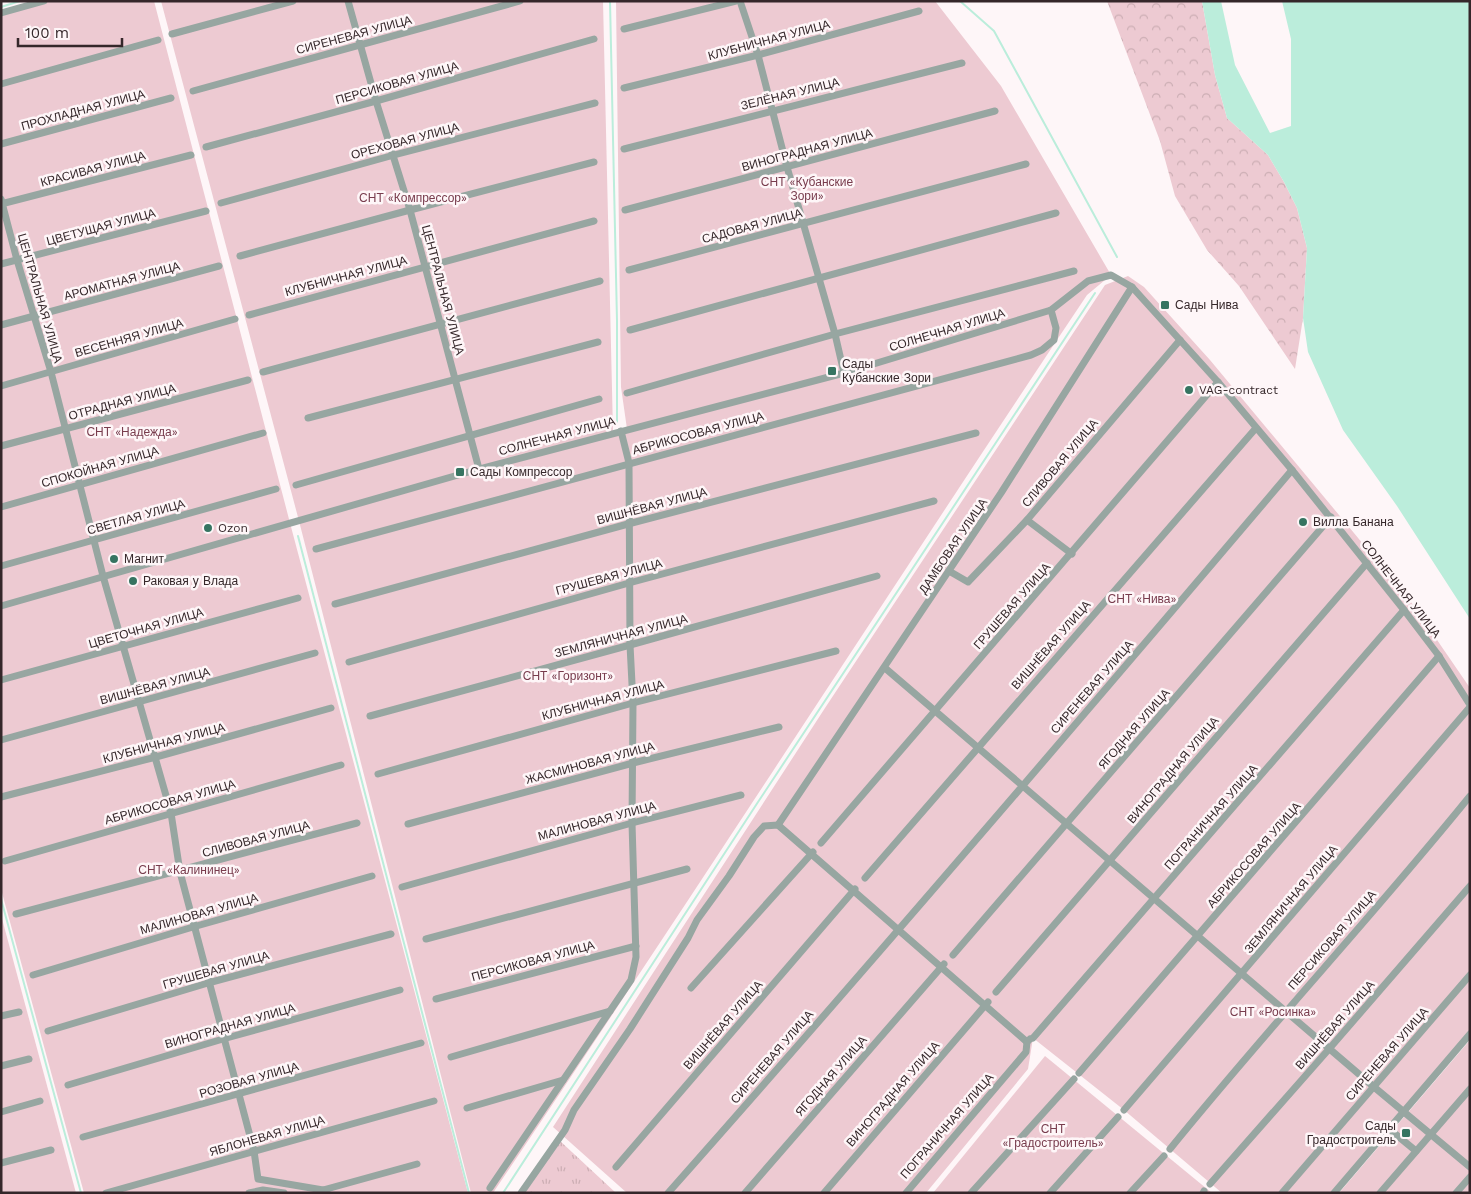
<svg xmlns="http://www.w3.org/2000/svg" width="1471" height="1194" font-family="'Work Sans',sans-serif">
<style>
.grass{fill:url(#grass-tufts)}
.forest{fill:url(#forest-crowns)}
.garden{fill:#edcad2}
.water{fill:#bbeddb}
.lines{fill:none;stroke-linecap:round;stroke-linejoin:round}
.stream{stroke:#bbeddb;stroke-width:2}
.minor{stroke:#97a6a1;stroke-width:7}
.poi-dot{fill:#367461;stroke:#fef6f8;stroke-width:2}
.labels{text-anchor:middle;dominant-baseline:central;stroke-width:5;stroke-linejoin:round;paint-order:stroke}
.street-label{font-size:12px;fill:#35272a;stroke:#fef6f8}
.park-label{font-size:12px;fill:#783c4d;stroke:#fef6f8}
.poi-label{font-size:12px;fill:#35272a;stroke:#fef6f8;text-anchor:start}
</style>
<defs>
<pattern id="grass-tufts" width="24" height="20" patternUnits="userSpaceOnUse" patternTransform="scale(1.25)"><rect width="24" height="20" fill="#edcad2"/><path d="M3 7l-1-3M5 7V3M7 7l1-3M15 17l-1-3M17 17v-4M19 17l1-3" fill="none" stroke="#ccaeb4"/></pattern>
<pattern id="forest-crowns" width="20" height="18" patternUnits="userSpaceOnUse" patternTransform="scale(1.25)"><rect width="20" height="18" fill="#edcad2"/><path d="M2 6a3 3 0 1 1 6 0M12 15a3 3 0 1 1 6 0" fill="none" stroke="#ccaeb4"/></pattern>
</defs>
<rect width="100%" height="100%" fill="#fef6f8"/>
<!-- grass -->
<polygon class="grass" points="559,1140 616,1193 525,1193"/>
<!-- forest -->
<polygon class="forest" points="1107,1 1202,1 1215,75 1227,118 1268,155 1284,182 1297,208 1307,248 1303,318 1295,369 1239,286 1207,250 1175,196 1160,141"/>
<!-- garden -->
<g class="garden">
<polygon points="34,1 154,1 290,523 468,1193 84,1193 1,889 1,10"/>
<path d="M 161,1 L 603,1 L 613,432 L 627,429 L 621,387 L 616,1 L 935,1 L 1001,86 L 1111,275 L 1087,295 C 888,593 694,895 493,1193 L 471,1193 L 299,521 Z"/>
<polygon points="1128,276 1144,287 1210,360 1349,527 1411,602 1470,688 1470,1034 1334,1193 1222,1193 1124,1110 1033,1038 1028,1069 926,1193 627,1193 553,1127 825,708 1105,285"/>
<polygon points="1,915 76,1193 1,1193"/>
<polygon points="1470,1040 1470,1193 1339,1193"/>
<polygon points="1045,1056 1212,1193 933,1193"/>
</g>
<!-- water -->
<polygon class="water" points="1202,1 1221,1 1235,65 1270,133 1291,126 1291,39 1282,1 1470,1 1470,619 1397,506 1343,430 1308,352 1303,318 1307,248 1297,208 1284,182 1268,155 1227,118 1215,75"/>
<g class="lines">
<!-- stream -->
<g class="stream">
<polyline points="610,1 617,321 617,424"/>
<polyline points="960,1 994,31 1117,257"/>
<polyline points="1,7 20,1"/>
<polyline points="298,536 469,1193"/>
<polyline points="1,899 81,1193"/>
<polyline points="503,1193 758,802 1095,293"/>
</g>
<!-- minor -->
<g class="minor">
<polyline points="348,1 376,101 410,210 479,469"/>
<polyline points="740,1 758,55 787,167 835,334 844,373"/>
<polyline points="1,13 44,1"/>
<polyline points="624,29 736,1"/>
<polyline points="172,34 293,1"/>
<polyline points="1,84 158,40"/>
<polyline points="624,88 758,55 919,11"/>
<polyline points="193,91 520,1"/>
<polyline points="1,144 171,98"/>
<polyline points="206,147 376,101 594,39"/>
<polyline points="624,149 962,63"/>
<polyline points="1,199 17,260 51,372 103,576 171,813 180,872 254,1151 258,1179 323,1190 327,1193"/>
<polyline points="221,203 394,155 595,103"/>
<polyline points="1,204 191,155"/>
<polyline points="625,210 995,111"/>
<polyline points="240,256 410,210 594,162"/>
<polyline points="1,264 206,211"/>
<polyline points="629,270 1026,164"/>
<polyline points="249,315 594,221"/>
<polyline points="1,325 219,266"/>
<polyline points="630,330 1056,213"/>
<polyline points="263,372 600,281"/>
<polyline points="1,386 235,319"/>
<polyline points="627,393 835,334 1074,271"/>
<polyline points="308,418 598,342"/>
<polyline points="1,446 248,380"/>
<polyline points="296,485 599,399"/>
<polyline points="1,507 263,433"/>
<polyline points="1027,520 1072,554"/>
<polyline points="316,549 1031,355 1042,350 1054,340 1056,328 1051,310"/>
<polyline points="1,566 276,489"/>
<polyline points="949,571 968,582 1027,520 1180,340"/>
<polyline points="335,604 628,524 976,433"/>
<polyline points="1,606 479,469 844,373 1051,310 1088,281 1111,275 1132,287 1218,382 1292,470 1404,610 1439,656 1470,705"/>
<polyline points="349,662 629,583 934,501"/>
<polyline points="885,668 1374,1087 1470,1167"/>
<polyline points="1,680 298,598"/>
<polyline points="370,716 630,645 877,576"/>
<polyline points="1,740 315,653"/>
<polyline points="378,774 633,703 836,651"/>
<polyline points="1,797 156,757 331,708"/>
<polyline points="408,824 633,763 779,727"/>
<polyline points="778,825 1001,493 1132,287"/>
<polyline points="821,843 1218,382"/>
<polyline points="5,861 341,765"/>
<polyline points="865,878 1256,428"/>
<polyline points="402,887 632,823 741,795"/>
<polyline points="16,914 357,823"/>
<polyline points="426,939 687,869"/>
<polyline points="953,955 1331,517"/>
<polyline points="33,975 193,927 372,876"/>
<polyline points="691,988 813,852"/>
<polyline points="996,992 1367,563"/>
<polyline points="436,999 636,946"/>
<polyline points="1,1016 19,1012"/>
<polyline points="48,1031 208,983 391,934"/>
<polyline points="1033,1038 1404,610"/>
<polyline points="451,1057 610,1011"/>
<polyline points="1,1066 29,1059"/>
<polyline points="1079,1073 1439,656"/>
<polyline points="68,1085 223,1039 400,990"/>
<polyline points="467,1108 563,1080"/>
<polyline points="1124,1110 1470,707"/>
<polyline points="1,1112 40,1101"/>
<polyline points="1388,1128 1416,1151"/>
<polyline points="83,1137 421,1043"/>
<path d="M 1170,1149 C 1267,1029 1373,916 1470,796"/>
<polyline points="1,1163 51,1150"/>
<polyline points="616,1167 855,889"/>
<polyline points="1210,1184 1329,1049 1470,886"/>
<polyline points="490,1188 631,980 636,957 632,823 633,703 630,645 629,463 621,431"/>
<polyline points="323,1190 417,1164"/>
<polyline points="106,1193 434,1101"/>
<polyline points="249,1193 263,1190 284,1193"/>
<polyline points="521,1193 565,1130 574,1110 630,1029 688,938 697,920 729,876 754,837 764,826 778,825 1027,1042"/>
<path d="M 668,1193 C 879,955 1086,713 1292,470"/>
<polyline points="745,1193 944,964"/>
<polyline points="824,1193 988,1002"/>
<polyline points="906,1193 1026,1052 1027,1042 1030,1039"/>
<polyline points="971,1193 1074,1079"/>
<polyline points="1050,1193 1118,1117"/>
<polyline points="1130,1193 1164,1156"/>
<polyline points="1203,1193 1204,1191"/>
<polyline points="1282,1193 1470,975"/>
<polyline points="1334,1193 1470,1034"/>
<polyline points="1380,1193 1470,1089"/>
<polyline points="1456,1193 1470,1177"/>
</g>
</g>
<!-- markers -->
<g class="poi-dot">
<rect x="1160" y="300" width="10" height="10" rx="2.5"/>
<rect x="827" y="366" width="10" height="10" rx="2.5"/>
<circle cx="1189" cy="390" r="5"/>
<rect x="455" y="467" width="10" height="10" rx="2.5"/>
<circle cx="1303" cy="522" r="5"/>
<circle cx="208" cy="528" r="5"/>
<circle cx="114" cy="559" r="5"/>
<circle cx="133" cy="581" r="5"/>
<rect x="1401" y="1128" width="10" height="10" rx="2.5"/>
</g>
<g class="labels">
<!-- street labels -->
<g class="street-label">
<text transform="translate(354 35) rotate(-15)">СИРЕНЕВАЯ УЛИЦА</text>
<text transform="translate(769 40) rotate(-15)">КЛУБНИЧНАЯ УЛИЦА</text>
<text transform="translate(397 83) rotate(-16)">ПЕРСИКОВАЯ УЛИЦА</text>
<text transform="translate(790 94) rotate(-14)">ЗЕЛЁНАЯ УЛИЦА</text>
<text transform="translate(83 110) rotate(-15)">ПРОХЛАДНАЯ УЛИЦА</text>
<text transform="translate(405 141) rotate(-15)">ОРЕХОВАЯ УЛИЦА</text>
<text transform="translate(807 150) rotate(-15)">ВИНОГРАДНАЯ УЛИЦА</text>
<text transform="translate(93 169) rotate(-15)">КРАСИВАЯ УЛИЦА</text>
<text transform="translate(752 226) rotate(-15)">САДОВАЯ УЛИЦА</text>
<text transform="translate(101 227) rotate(-15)">ЦВЕТУЩАЯ УЛИЦА</text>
<text transform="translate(346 276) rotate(-15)">КЛУБНИЧНАЯ УЛИЦА</text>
<text transform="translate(122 281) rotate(-15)">АРОМАТНАЯ УЛИЦА</text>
<text transform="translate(443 290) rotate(75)">ЦЕНТРАЛЬНАЯ УЛИЦА</text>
<text transform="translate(40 298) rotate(74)">ЦЕНТРАЛЬНАЯ УЛИЦА</text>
<text transform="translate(947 330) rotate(-17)">СОЛНЕЧНАЯ УЛИЦА</text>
<text transform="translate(129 338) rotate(-16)">ВЕСЕННЯЯ УЛИЦА</text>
<text transform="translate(122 402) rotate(-15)">ОТРАДНАЯ УЛИЦА</text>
<text transform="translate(698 433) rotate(-15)">АБРИКОСОВАЯ УЛИЦА</text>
<text transform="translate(557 436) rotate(-15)">СОЛНЕЧНАЯ УЛИЦА</text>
<text transform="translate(1060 463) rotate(-50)">СЛИВОВАЯ УЛИЦА</text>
<text transform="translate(100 467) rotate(-16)">СПОКОЙНАЯ УЛИЦА</text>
<text transform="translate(652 506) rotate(-15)">ВИШНЁВАЯ УЛИЦА</text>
<text transform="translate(136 517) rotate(-16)">СВЕТЛАЯ УЛИЦА</text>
<text transform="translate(953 546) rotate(-56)">ДАМБОВАЯ УЛИЦА</text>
<text transform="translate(609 577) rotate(-15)">ГРУШЕВАЯ УЛИЦА</text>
<text transform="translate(1401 589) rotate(52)">СОЛНЕЧНАЯ УЛИЦА</text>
<text transform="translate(1012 606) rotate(-49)">ГРУШЕВАЯ УЛИЦА</text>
<text transform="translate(146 628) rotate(-16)">ЦВЕТОЧНАЯ УЛИЦА</text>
<text transform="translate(621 636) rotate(-15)">ЗЕМЛЯНИЧНАЯ УЛИЦА</text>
<text transform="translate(1051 645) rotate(-49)">ВИШНЁВАЯ УЛИЦА</text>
<text transform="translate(155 686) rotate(-15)">ВИШНЁВАЯ УЛИЦА</text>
<text transform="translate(1092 687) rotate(-49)">СИРЕНЕВАЯ УЛИЦА</text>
<text transform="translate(603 700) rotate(-15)">КЛУБНИЧНАЯ УЛИЦА</text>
<text transform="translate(1134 729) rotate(-49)">ЯГОДНАЯ УЛИЦА</text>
<text transform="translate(164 743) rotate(-15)">КЛУБНИЧНАЯ УЛИЦА</text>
<text transform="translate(590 763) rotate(-15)">ЖАСМИНОВАЯ УЛИЦА</text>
<text transform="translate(1173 770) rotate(-50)">ВИНОГРАДНАЯ УЛИЦА</text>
<text transform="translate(170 802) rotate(-16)">АБРИКОСОВАЯ УЛИЦА</text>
<text transform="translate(1211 817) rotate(-49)">ПОГРАНИЧНАЯ УЛИЦА</text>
<text transform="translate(597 821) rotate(-15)">МАЛИНОВАЯ УЛИЦА</text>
<text transform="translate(256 839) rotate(-15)">СЛИВОВАЯ УЛИЦА</text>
<text transform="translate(1254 855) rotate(-49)">АБРИКОСОВАЯ УЛИЦА</text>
<text transform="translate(1291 899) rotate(-50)">ЗЕМЛЯНИЧНАЯ УЛИЦА</text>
<text transform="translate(199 914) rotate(-16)">МАЛИНОВАЯ УЛИЦА</text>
<text transform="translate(1332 940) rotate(-49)">ПЕРСИКОВАЯ УЛИЦА</text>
<text transform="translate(533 961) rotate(-15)">ПЕРСИКОВАЯ УЛИЦА</text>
<text transform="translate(216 970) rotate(-16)">ГРУШЕВАЯ УЛИЦА</text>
<text transform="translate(723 1025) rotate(-49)">ВИШНЁВАЯ УЛИЦА</text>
<text transform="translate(1335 1025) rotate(-49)">ВИШНЁВАЯ УЛИЦА</text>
<text transform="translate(230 1026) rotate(-16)">ВИНОГРАДНАЯ УЛИЦА</text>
<text transform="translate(1387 1054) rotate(-49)">СИРЕНЕВАЯ УЛИЦА</text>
<text transform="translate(772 1057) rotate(-49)">СИРЕНЕВАЯ УЛИЦА</text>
<text transform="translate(831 1076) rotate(-49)">ЯГОДНАЯ УЛИЦА</text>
<text transform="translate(249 1080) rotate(-16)">РОЗОВАЯ УЛИЦА</text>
<text transform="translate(893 1094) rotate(-49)">ВИНОГРАДНАЯ УЛИЦА</text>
<text transform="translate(947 1126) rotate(-49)">ПОГРАНИЧНАЯ УЛИЦА</text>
<text transform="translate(267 1136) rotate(-16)">ЯБЛОНЕВАЯ УЛИЦА</text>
</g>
<!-- park labels -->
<g class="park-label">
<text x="807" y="182">СНТ «Кубанские<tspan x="807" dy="14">Зори»</tspan></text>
<text x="413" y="198">СНТ «Компрессор»</text>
<text x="132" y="432">СНТ «Надежда»</text>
<text x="1142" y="599">СНТ «Нива»</text>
<text x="568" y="676">СНТ «Горизонт»</text>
<text x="189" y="870">СНТ «Калининец»</text>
<text x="1273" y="1012">СНТ «Росинка»</text>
<text x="1053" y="1129">СНТ<tspan x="1053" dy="14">«Градостроитель»</tspan></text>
</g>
<!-- poi labels -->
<g class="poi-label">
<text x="1175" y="305">Сады Нива</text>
<text x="842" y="364">Сады<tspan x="842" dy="14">Кубанские Зори</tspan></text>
<text x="1199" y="390">VAG-contract</text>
<text x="470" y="472">Сады Компрессор</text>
<text x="1313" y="522">Вилла Банана</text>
<text x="218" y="528">Ozon</text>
<text x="124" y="559">Магнит</text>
<text x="143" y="581">Раковая у Влада</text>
<text x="1396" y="1126" text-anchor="end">Сады<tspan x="1396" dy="14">Градостроитель</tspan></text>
</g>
</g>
<!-- border -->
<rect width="1471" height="1194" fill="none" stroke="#35272a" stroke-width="5"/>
<!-- scale -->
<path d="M18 38v8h104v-8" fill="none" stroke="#35272a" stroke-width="2.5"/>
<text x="25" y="38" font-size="15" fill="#35272a" stroke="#fef6f8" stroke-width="4" paint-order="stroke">100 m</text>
</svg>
